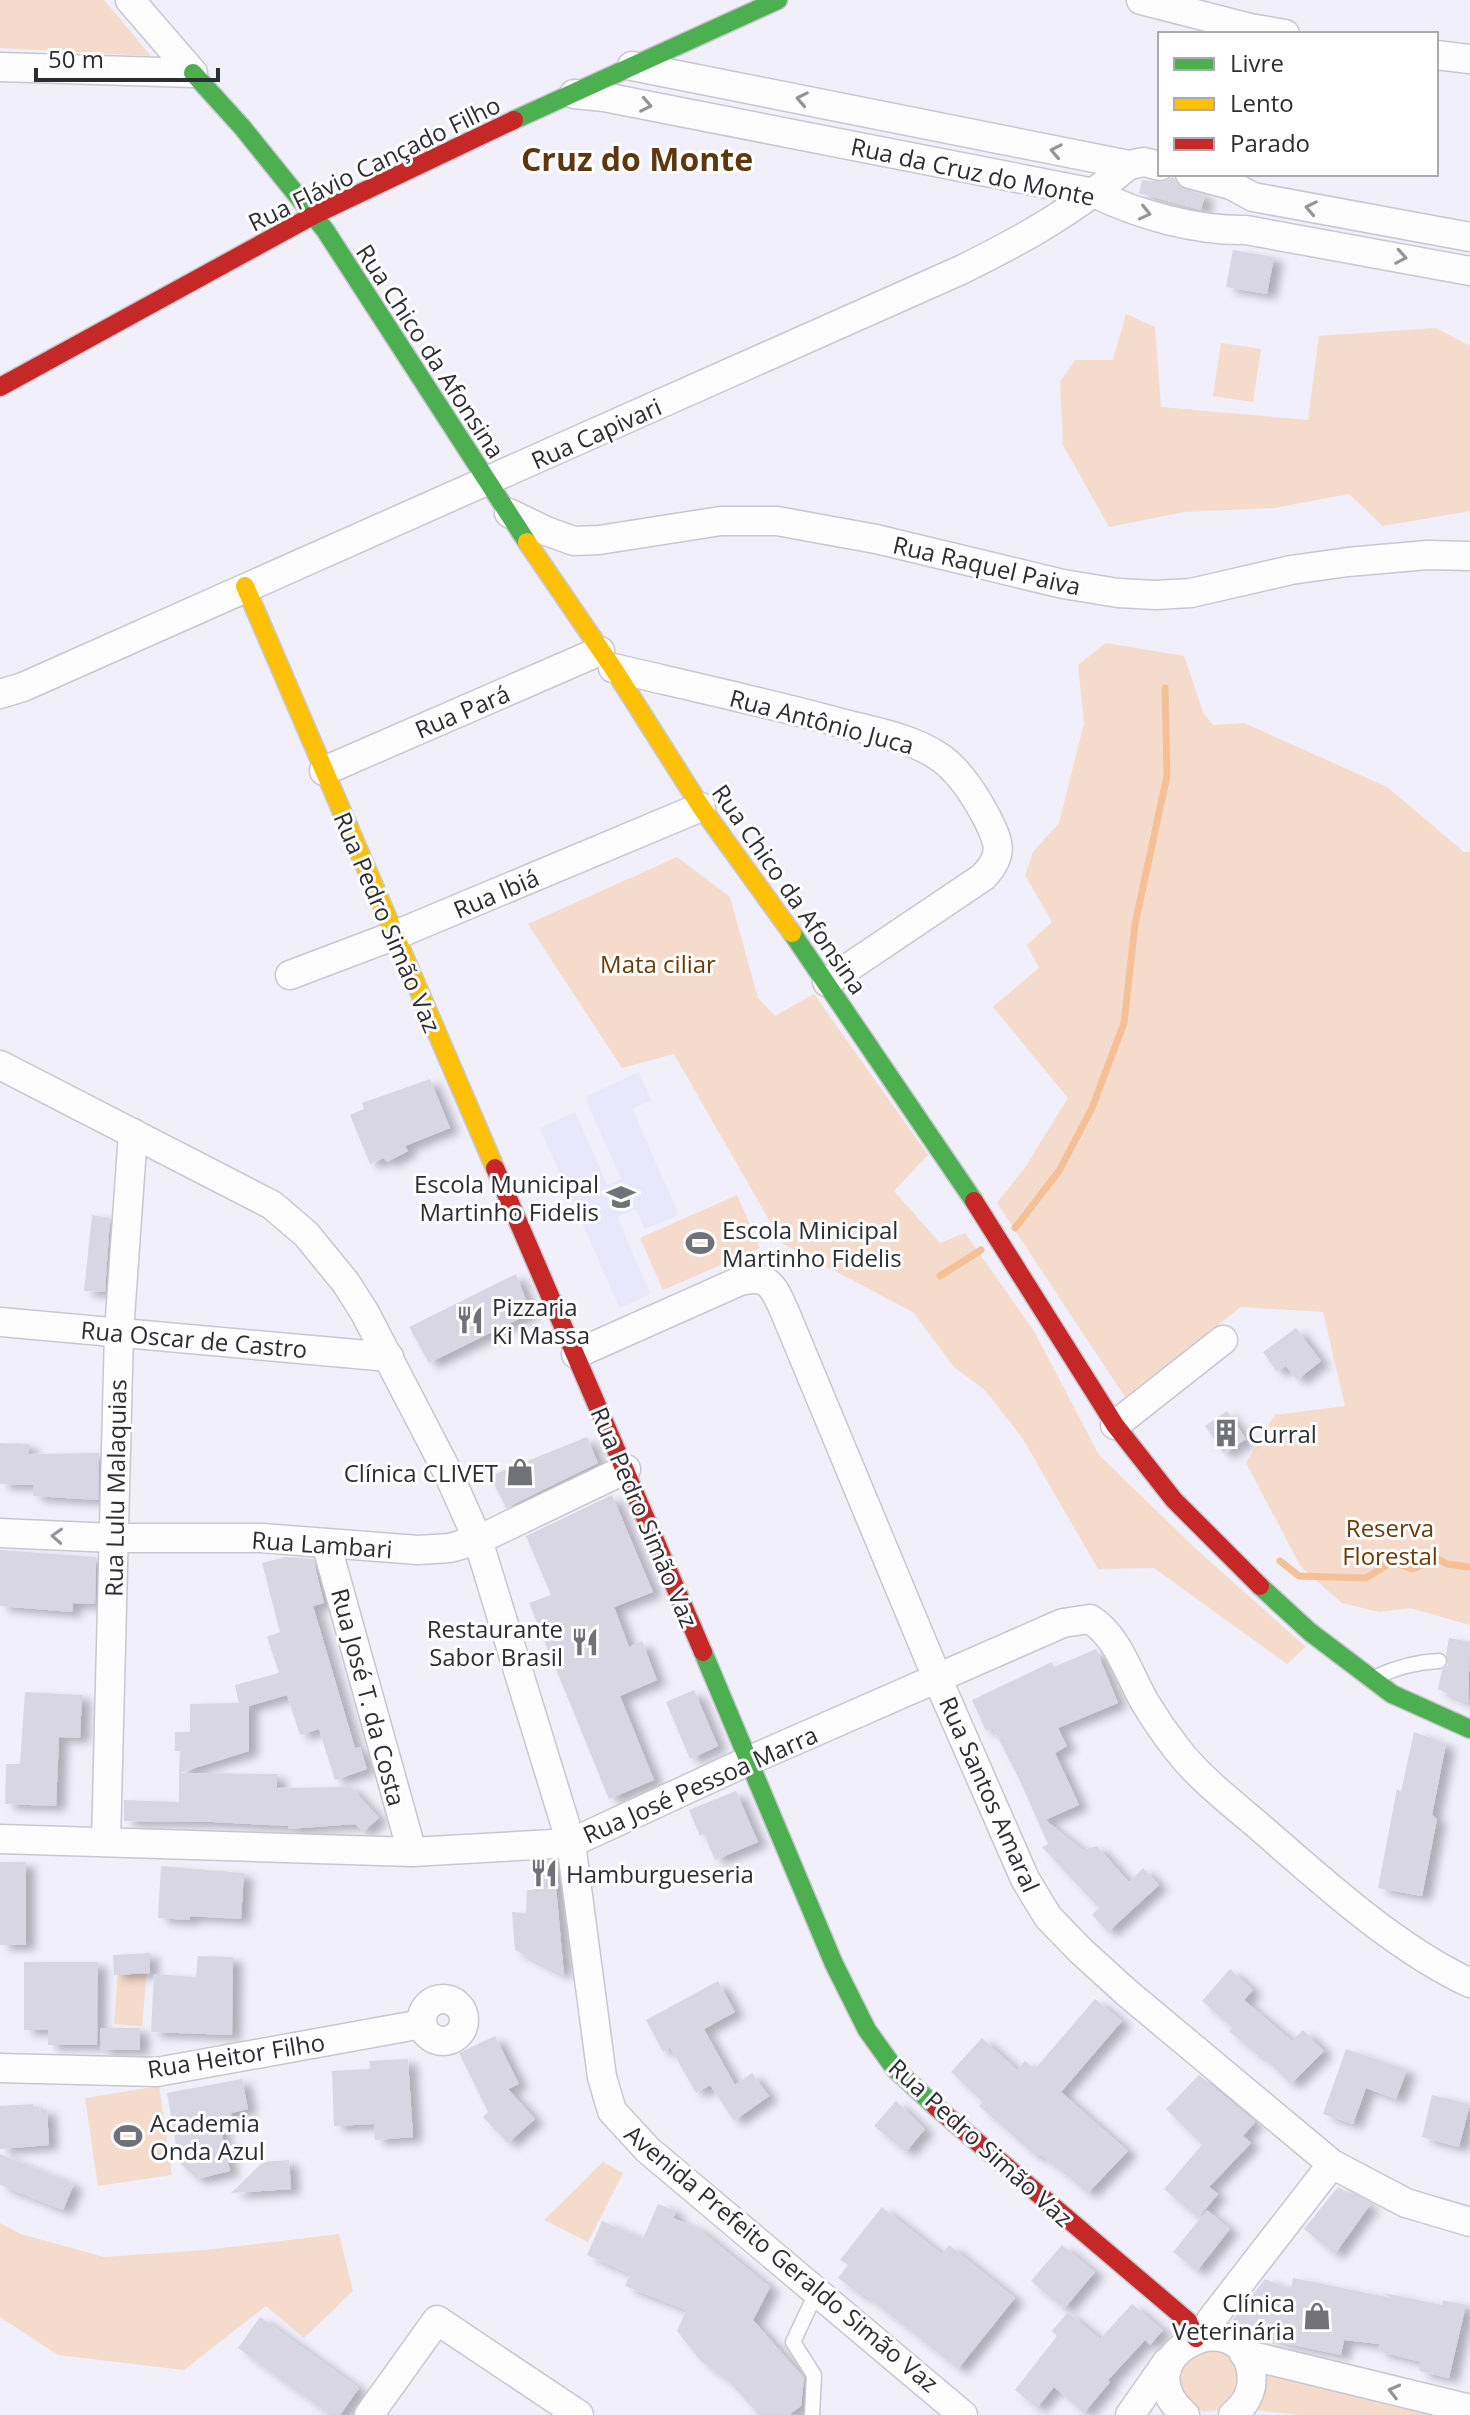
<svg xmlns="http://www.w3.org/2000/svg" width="1470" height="2415" font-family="'Open Sans',sans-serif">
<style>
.built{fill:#e8e7fb}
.green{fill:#f5dbcc}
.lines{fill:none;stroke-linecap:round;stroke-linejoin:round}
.stream{stroke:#f6c096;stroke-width:7}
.building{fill:#d7d6e2;filter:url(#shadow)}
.lane-casing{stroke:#c8c7d0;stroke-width:17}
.street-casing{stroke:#c8c7d0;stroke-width:31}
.fast-casing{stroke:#c8c7d0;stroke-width:21}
.slow-casing{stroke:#c8c7d0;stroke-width:21}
.jam-casing{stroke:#c8c7d0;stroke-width:21}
.lane{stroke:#fdfdfe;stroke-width:14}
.street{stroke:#fdfdfe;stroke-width:28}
.fast{stroke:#4caf50;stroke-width:18}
.slow{stroke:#ffc107;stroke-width:18}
.jam{stroke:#c62828;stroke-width:18}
.oneway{stroke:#959599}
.labels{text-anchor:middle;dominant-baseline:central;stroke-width:6;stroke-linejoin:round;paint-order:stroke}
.street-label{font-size:24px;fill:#2d2d34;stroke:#fff}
.park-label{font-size:24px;fill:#6b3b07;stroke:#fff}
.poi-label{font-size:24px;fill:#2d2d34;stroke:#fff;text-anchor:start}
.district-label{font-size:32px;font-weight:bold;fill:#60360c;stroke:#fff}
</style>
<defs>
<filter id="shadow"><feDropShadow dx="9" dy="5" stdDeviation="4" flood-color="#0004"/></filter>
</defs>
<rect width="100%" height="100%" fill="#f0effa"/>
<!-- built -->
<polygon class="built" points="639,1072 651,1100 632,1109 679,1215 645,1229 636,1209 617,1217 650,1294 620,1308 540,1128 575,1112 607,1185 621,1179 585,1097"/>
<!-- green -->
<g class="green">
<polygon points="0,0 104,0 151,56 0,48"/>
<polygon points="1126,314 1155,327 1161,407 1308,420 1319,336 1436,328 1470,346 1470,511 1383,526 1349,494 1274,508 1184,512 1109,527 1063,445 1060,382 1075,360 1113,360"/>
<polygon points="1221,343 1261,349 1253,402 1213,396"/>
<polygon points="1106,643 1184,656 1204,714 1213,725 1244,723 1387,787 1464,852 1470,852 1470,1625 1410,1608 1379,1612 1342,1603 1301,1567 1246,1463 1275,1415 1345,1406 1323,1312 1241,1307 1125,1397 997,1203 1024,1169 1068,1098 993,1007 1039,968 1027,945 1052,922 1025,875 1033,852 1059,823 1084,723 1078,665"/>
<polygon points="677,857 730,897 758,998 775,1016 814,994 928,1155 894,1191 940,1243 965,1233 1034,1331 1099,1455 1196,1549 1306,1647 1287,1664 1154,1568 1098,1569 1023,1439 985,1390 954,1367 913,1312 783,1244 674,1054 622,1068 528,924"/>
<polygon points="737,1195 760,1248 663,1290 640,1238"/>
<polygon points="118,1969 147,1971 142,2026 114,2024"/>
<polygon points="159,2086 172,2175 98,2186 85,2098"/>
<polygon points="603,2162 623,2173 588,2242 544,2220"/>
<polygon points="0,2223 21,2234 104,2257 205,2250 339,2234 353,2291 304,2338 266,2306 184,2370 58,2355 0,2317"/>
<path d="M 1195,2350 L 1227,2350 L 1244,2375 L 1225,2409 L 1204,2412 L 1185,2400 C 1177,2374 1178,2371 1195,2350 Z"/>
<polygon points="1264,2373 1442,2415 1300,2415 1255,2410 1263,2396"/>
</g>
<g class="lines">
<!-- stream -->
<g class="stream">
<polyline points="1015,1228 1059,1171 1092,1108 1124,1023 1135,924 1167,776 1165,688"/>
<polyline points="940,1276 981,1250"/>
<polyline points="1280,1561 1299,1576 1366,1578 1392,1562 1412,1569 1438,1559 1447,1564 1470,1567"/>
</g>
</g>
<!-- building -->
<g class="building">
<polygon points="1173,177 1179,186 1205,196 1201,210 1139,193 1142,180 1164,182"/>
<polygon points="1233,250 1274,257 1267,294 1226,287"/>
<polygon points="430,1079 450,1128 405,1146 408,1151 387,1162 384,1158 370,1164 350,1115 364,1109 362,1103"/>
<polygon points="92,1215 110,1218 105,1292 84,1291"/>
<polygon points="516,1274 531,1313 429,1363 409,1327"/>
<polygon points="1296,1328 1321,1361 1297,1380 1286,1366 1277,1372 1263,1352"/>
<polygon points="1227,1411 1246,1439 1224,1454 1205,1426"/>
<polygon points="587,1437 598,1463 506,1508 490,1476"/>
<polygon points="0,1443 29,1444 29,1454 99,1453 98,1500 33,1496 33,1485 0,1484"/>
<polygon points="612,1495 653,1592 614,1607 629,1647 642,1641 657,1680 620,1696 654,1780 609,1799 529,1603 551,1595 526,1536"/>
<polygon points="0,1550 96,1557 95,1604 73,1603 72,1612 0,1606"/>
<polygon points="286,1557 313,1559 324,1603 313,1606 355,1748 360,1747 367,1769 335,1780 319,1729 300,1735 287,1695 249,1706 249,1751 179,1773 180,1751 175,1751 175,1732 190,1732 190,1704 239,1703 235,1685 279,1673 267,1637 280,1632 262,1563"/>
<polygon points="1449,1638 1470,1642 1468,1703 1438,1689 1442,1670 1448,1665 1446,1654"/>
<polygon points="1096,1649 1118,1703 1058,1728 1067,1746 1055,1753 1079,1805 1045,1820 1083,1850 1097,1846 1129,1882 1143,1868 1159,1885 1108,1932 1092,1915 1099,1908 1042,1847 1048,1844 1020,1781 993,1728 986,1731 972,1700 1052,1662 1054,1667"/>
<polygon points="694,1690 718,1746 690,1759 666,1702"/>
<polygon points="25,1692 82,1695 80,1738 59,1737 56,1806 5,1804 6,1764 20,1764"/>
<polygon points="1414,1732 1446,1744 1432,1815 1437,1819 1422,1896 1378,1888 1397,1789 1401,1792"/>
<polygon points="179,1773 277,1774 277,1788 351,1787 379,1818 363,1832 355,1824 288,1829 288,1826 214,1822 124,1821 124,1800 179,1802"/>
<polygon points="736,1791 758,1842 715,1860 704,1834 700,1836 689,1810"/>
<polygon points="553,1861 559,1887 556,1887 564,1975 515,1950 512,1912 526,1913 527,1890 534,1890 532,1862"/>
<rect x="0" y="1862" width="26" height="83"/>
<polygon points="161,1866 244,1873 241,1919 190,1916 190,1920 158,1918"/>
<polygon points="150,1953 150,1973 114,1975 113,1955"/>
<polygon points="198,1956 233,1957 232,2035 151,2032 154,1974 196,1977"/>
<polygon points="24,1962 98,1962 97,2045 48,2045 48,2030 24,2030"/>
<polygon points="1230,1969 1253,1990 1244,2000 1292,2041 1303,2030 1324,2051 1291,2084 1262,2056 1260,2057 1229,2031 1232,2028 1202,2001"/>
<polygon points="718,1981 735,2012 704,2029 735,2085 752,2073 769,2096 734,2121 710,2085 696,2093 670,2047 663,2052 646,2020"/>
<polygon points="1095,1999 1122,2021 1061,2092 1128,2151 1088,2193 1040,2154 1037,2157 979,2106 983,2102 951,2072 982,2038 1017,2070 1025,2061 1035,2069"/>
<rect x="100" y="2028" width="40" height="22"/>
<polygon points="495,2036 519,2084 508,2089 535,2119 508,2143 483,2117 488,2112 459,2053"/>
<polygon points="1346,2049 1407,2070 1396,2099 1366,2088 1353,2124 1323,2114"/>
<polygon points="408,2059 413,2137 375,2140 374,2124 334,2126 332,2071 370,2069 369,2061"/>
<polygon points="1199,2075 1255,2122 1243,2136 1251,2143 1209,2187 1218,2194 1198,2218 1164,2189 1202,2145 1166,2109"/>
<polygon points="242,2079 248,2109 231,2113 233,2123 220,2126 230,2171 197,2179 179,2162 167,2093"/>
<polygon points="1432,2095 1470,2104 1459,2147 1422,2137"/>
<polygon points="896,2101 925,2129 906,2152 874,2126"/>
<polygon points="33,2104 34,2110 47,2109 49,2145 0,2149 0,2106"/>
<polygon points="0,2154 74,2184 63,2210 0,2185"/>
<polygon points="289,2160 291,2189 231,2193 263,2162"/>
<polygon points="1338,2187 1370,2205 1335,2254 1304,2229"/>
<polygon points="658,2204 676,2211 673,2218 699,2229 770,2287 753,2320 804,2378 801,2406 789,2415 759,2415 728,2381 701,2361 677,2331 686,2310 625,2286 630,2274 587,2255 602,2221 643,2239"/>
<polygon points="882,2207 942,2254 949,2245 1015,2298 958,2369 864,2294 862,2296 838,2278 848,2265 840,2260"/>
<polygon points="1207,2210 1230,2229 1197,2271 1173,2252"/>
<polygon points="1062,2245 1095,2272 1064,2309 1031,2281"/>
<polygon points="1293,2278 1391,2298 1384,2293 1442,2305 1443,2300 1466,2305 1449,2378 1419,2371 1421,2362 1378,2351 1380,2344 1344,2340 1341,2355 1284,2343 1231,2322 1265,2279 1291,2289"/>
<polygon points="1132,2304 1163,2330 1150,2345 1145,2340 1108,2380 1110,2382 1084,2413 1054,2387 1037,2408 1015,2390 1057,2336 1052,2331 1068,2312 1100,2339"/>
<polygon points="260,2317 359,2388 340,2415 330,2415 238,2348"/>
</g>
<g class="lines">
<defs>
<g id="lane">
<path d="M 1376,1677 C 1397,1667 1416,1662 1439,1661"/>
<polyline points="812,2415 814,2375 793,2342 817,2291"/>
</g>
<g id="street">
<polyline points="1141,0 1250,28 1285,34"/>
<polyline points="1436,55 1470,59"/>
<polyline points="632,66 1129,165 1144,162 1160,166"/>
<polyline points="0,67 193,73 130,0"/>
<path d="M 574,94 L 604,97 L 1094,193 C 1138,215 1197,231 1246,230 L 1470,271"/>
<polyline points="1190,174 1231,185 1253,197 1470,237"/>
<polyline points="509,513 546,531 574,541 599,540 721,521 777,521 876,539 1063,584 1118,593 1156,595 1191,593 1291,570 1348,562 1427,555 1470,556"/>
<path d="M 613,668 C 690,686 768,703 845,724 C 876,732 911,738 938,756 C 958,769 976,797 987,818 C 1000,844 1004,855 983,877 L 827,982"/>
<path d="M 0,694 L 23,687 L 961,270 C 1026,238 1073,211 1129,165"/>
<polyline points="324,771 600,651"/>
<polyline points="290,975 393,936 701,807"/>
<polyline points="0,1065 272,1205 306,1234 346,1283 365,1313 447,1471 478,1540 571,1843 602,2077 612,2111 648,2150 963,2415"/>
<polyline points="0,1322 389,1357"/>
<path d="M 576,1354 L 740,1281 C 769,1274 773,1286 784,1310 L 938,1680 L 1025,1879 L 1048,1917 L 1081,1951 L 1126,1992 L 1332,2164 L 1406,2203 L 1470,2222"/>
<polyline points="1115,1425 1223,1340"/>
<polyline points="0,1533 113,1538 262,1538 418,1550 450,1548 478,1540 626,1469"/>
<polyline points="326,1543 412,1852"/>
<path d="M 0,1839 L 412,1852 L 571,1843 L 748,1761 L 1063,1623 L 1090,1619 C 1119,1637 1129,1676 1146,1704 C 1155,1719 1166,1735 1177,1749 C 1200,1779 1232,1803 1261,1828 C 1323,1882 1395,1948 1470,1983"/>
<polyline points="106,1842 119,1332 133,1133"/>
<circle cx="443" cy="2020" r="21"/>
<polyline points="0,2068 157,2072 422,2024"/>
<polyline points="1209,2336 1211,2320 1332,2164"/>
<polyline points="1244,2354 1470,2409"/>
<polyline points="369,2415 437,2320 579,2415"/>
<polyline points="1130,2415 1167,2362"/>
<path d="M 1185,2415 C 1119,2357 1239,2297 1251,2371 C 1254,2390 1247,2403 1233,2415"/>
</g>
<g id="fast">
<polyline points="193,73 242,127 325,230 527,542"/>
<polyline points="514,120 778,0"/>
<polyline points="792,933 974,1201"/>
<polyline points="1260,1586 1310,1632 1392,1694 1470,1729"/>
<polyline points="703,1652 834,1964 867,2030 895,2069 936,2107"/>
</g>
<g id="slow">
<polyline points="527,542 613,668 701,807 792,933"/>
<polyline points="245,586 495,1168"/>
</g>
<g id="jam">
<polyline points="0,387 314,215 514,120"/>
<polyline points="495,1168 703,1652"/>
<polyline points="974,1201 1115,1425 1174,1500 1260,1586"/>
<polyline points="936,2107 1188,2321 1196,2338"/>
</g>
</defs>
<!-- lane casing -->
<use href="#lane" class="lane-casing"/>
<!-- street casing -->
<use href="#street" class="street-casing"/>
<!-- fast casing -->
<use href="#fast" class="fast-casing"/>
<!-- slow casing -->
<use href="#slow" class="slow-casing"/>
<!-- jam casing -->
<use href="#jam" class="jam-casing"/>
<!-- lane -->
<use href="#lane" class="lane"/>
<!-- street -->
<use href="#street" class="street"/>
<!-- fast -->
<use href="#fast" class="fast"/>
<!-- slow -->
<use href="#slow" class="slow"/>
<!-- jam -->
<use href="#jam" class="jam"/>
</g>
<!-- one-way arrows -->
<defs><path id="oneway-chevron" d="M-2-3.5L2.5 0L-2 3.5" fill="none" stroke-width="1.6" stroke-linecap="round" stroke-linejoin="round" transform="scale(2)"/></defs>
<g class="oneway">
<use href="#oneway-chevron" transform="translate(802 99) rotate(-169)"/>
<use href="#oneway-chevron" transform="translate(646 105) rotate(11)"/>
<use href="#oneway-chevron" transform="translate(1056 151) rotate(-169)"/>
<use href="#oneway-chevron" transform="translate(1311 208) rotate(-169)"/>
<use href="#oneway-chevron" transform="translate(1145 213) rotate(13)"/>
<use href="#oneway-chevron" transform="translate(1401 257) rotate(10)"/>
<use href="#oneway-chevron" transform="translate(57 1536) rotate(-177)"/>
<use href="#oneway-chevron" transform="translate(1394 2391) rotate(-166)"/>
</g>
<!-- icons -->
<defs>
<symbol id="school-bare" viewBox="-9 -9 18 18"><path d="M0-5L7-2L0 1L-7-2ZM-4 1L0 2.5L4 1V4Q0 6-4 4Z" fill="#717179" stroke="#fff" stroke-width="2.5" paint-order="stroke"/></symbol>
<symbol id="stadium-bare" viewBox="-9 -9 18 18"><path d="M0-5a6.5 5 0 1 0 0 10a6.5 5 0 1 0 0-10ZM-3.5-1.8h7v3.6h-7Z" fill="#717179" stroke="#fff" stroke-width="2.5" paint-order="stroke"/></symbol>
<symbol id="restaurant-bare" viewBox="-9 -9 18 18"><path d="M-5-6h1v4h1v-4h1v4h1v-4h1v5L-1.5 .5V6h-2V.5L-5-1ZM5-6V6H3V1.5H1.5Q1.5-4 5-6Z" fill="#717179" stroke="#fff" stroke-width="2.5" paint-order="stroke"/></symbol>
<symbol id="building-bare" viewBox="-9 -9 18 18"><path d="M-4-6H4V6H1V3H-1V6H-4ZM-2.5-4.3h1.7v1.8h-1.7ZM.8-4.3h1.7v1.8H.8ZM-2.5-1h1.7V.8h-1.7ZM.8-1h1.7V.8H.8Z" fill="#717179" stroke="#fff" stroke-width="2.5" paint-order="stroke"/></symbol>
<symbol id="shop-bare" viewBox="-9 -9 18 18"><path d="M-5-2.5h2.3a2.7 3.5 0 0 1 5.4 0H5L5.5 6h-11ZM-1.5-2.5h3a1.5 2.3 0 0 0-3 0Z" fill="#717179" stroke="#fff" stroke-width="2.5" paint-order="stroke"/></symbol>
</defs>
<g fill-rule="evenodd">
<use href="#school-bare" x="601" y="1177" width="40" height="40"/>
<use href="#stadium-bare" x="680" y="1223" width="40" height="40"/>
<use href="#restaurant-bare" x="450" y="1300" width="40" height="40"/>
<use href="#building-bare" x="1206" y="1413" width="40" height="40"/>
<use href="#shop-bare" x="500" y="1452" width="40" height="40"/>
<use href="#restaurant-bare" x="565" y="1622" width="40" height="40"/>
<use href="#restaurant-bare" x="524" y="1853" width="40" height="40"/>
<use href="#stadium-bare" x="108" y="2116" width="40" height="40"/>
<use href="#shop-bare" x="1297" y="2296" width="40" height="40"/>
</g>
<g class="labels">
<!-- street labels -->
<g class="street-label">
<text transform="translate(374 163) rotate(-26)">Rua Flávio Cançado Filho</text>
<text transform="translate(973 171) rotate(12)">Rua da Cruz do Monte</text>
<text transform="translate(431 351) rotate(57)">Rua Chico da Afonsina</text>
<text transform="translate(596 433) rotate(-24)">Rua Capivari</text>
<text transform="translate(987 565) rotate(13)">Rua Raquel Paiva</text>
<text transform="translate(462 711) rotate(-23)">Rua Pará</text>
<text transform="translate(822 721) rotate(15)">Rua Antônio Juca</text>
<text transform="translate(790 889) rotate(55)">Rua Chico da Afonsina</text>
<text transform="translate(496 893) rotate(-23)">Rua Ibiá</text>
<text transform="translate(388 922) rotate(67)">Rua Pedro Simão Vaz</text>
<text transform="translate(194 1339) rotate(5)">Rua Oscar de Castro</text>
<text transform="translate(115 1488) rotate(-89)">Rua Lulu Malaquias</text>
<text transform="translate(645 1517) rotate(67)">Rua Pedro Simão Vaz</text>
<text transform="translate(322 1544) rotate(4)">Rua Lambari</text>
<text transform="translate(369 1697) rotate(75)">Rua José T. da Costa</text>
<text transform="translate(700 1784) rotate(-24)">Rua José Pessoa Marra</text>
<text transform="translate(990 1794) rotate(66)">Rua Santos Amaral</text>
<text transform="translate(236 2055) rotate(-9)">Rua Heitor Filho</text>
<text transform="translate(981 2142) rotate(42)">Rua Pedro Simão Vaz</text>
<text transform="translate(782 2258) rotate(40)">Avenida Prefeito Geraldo Simão Vaz</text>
</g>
<!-- park labels -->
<g class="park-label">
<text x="658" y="963">Mata ciliar</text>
<text x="1390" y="1527">Reserva<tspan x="1390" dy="28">Florestal</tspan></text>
</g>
<!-- poi labels -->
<g class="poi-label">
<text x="599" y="1183" text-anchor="end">Escola Municipal<tspan x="599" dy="28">Martinho Fidelis</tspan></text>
<text x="722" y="1229">Escola Minicipal<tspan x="722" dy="28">Martinho Fidelis</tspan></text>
<text x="492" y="1306">Pizzaria<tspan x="492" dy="28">Ki Massa</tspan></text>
<text x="1248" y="1433">Curral</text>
<text x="498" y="1472" text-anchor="end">Clínica CLIVET</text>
<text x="563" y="1628" text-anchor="end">Restaurante<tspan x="563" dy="28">Sabor Brasil</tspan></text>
<text x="566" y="1873">Hamburgueseria</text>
<text x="150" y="2122">Academia<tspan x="150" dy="28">Onda Azul</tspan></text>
<text x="1295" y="2302" text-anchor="end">Clínica<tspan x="1295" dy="28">Veterinária</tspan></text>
</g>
<!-- district labels -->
<g class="district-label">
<text x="637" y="158">Cruz do Monte</text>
</g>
</g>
<!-- legend -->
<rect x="1158" y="32" width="280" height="144" fill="#ffffff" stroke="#ababae" stroke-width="2"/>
<rect x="1174" y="58" width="40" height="12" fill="#4caf50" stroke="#ababae" stroke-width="2"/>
<text x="1230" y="72" font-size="24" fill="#2d2d34">Livre</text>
<rect x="1174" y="98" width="40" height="12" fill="#ffc107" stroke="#ababae" stroke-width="2"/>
<text x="1230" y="112" font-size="24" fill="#2d2d34">Lento</text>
<rect x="1174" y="138" width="40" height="12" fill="#c62828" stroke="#ababae" stroke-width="2"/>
<text x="1230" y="152" font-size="24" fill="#2d2d34">Parado</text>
<!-- scale -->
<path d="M36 68v12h182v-12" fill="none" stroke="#2d2d34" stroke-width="4"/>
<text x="48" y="68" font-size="24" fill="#2d2d34" stroke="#ffffff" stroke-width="6" paint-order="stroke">50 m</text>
</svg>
